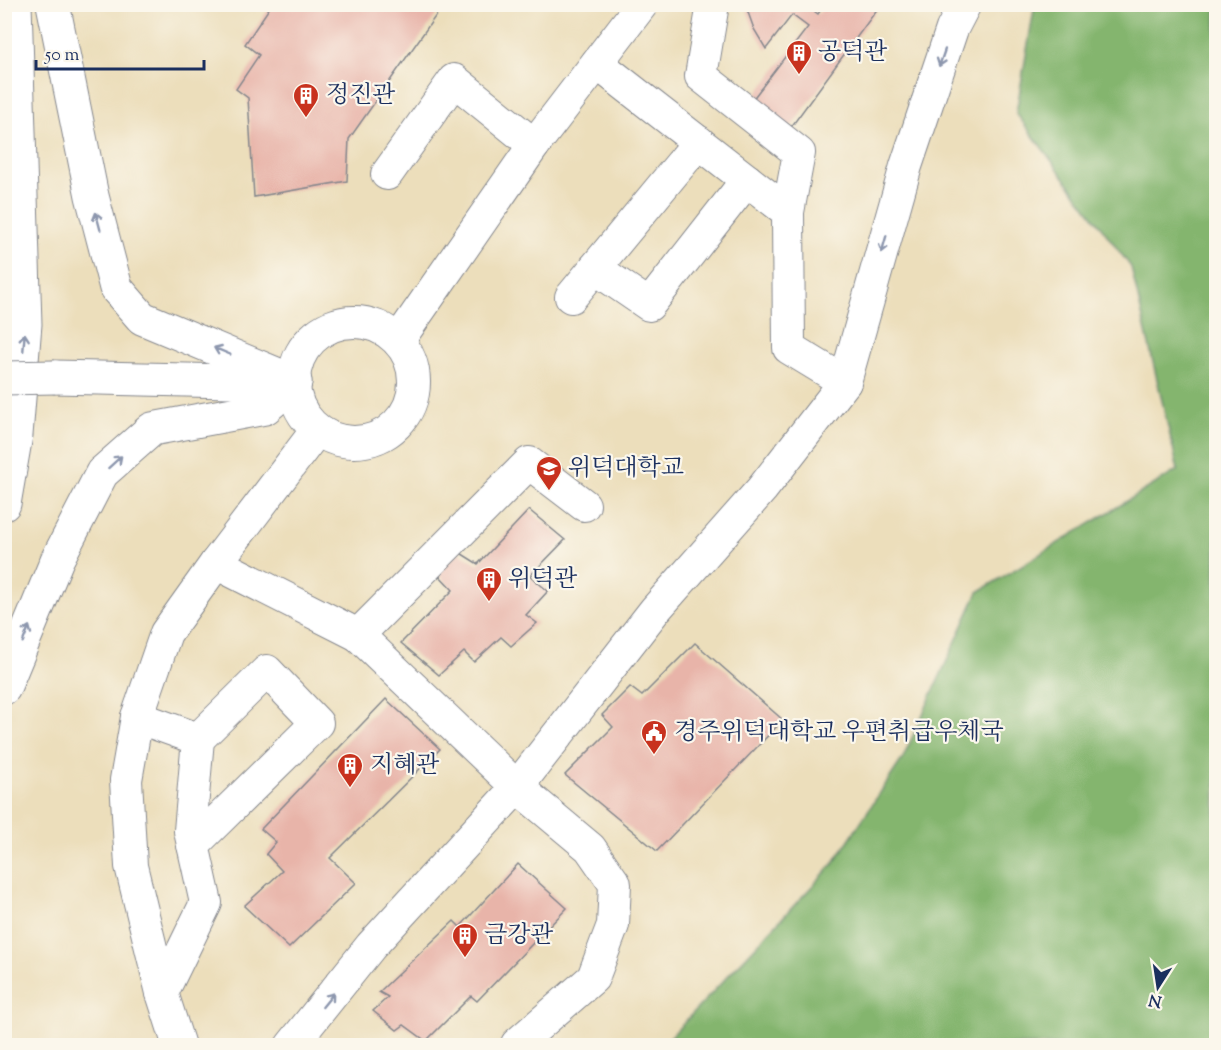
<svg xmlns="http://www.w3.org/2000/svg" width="1221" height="1050" font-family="'Sorts Mill Goudy','Noto Serif KR',serif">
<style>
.forest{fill:#84b56e;stroke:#507266;stroke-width:1.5}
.building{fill:#e8b4a9}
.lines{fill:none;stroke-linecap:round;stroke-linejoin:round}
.minor-casing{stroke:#84868c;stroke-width:34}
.major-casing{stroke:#84868c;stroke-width:35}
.minor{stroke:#fff;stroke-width:32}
.major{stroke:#fff;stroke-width:33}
.major-bridge-casing{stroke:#84868c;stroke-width:35;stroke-linecap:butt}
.major-bridge{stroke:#fff;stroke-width:33}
.oneway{stroke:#8d97ae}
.labels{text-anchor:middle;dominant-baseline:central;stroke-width:4.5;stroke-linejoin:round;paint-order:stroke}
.poi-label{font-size:24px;fill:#1b2f5e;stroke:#fbf7ec;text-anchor:start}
</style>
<rect width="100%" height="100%" fill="#fbf7ec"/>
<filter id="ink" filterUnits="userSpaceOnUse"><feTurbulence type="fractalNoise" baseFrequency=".0167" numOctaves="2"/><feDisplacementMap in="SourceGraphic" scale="12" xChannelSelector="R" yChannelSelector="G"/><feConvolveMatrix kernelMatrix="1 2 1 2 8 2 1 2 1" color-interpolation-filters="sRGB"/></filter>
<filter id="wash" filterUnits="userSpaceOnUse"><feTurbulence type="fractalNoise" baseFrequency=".008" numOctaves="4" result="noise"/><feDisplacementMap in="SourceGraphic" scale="24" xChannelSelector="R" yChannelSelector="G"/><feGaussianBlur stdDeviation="1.35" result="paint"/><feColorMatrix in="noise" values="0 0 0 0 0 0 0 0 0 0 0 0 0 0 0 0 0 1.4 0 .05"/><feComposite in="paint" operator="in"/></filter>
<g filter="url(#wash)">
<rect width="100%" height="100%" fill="#ecdebb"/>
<!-- forest -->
<polygon class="forest" points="1035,4 1216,5 1216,1045 663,1045 833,864 903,758 978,592 1178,470 1131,267 1016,113"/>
<g id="blocks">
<!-- building -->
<g class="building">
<polygon points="272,4 444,4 349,139 347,181 254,197 248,98 236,89 259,55 245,44"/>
<polygon points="745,4 804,4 818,14 825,4 881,4 786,134 749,104 808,27 792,15 766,49 754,29"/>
<polygon points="529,510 565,540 530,576 548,591 526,615 537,623 511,646 501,637 474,662 464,652 439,675 401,643 453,590 437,573 459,552 478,564"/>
<polygon points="695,643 783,720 657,851 565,775 613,727 602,715 630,687 642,696"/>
<polygon points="386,699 440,749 330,858 356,883 289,948 244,906 282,871 266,854 276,842 261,829"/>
<polygon points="518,864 567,908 477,1001 471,996 426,1041 404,1025 397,1030 373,1011 388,997 379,992 454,921 460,927"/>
</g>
</g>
</g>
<g filter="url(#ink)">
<use href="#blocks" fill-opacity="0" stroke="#84868c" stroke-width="1.5"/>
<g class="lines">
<defs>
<g id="minor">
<polyline points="713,4 701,76 799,153 788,212"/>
<polyline points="597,63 788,212 789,348 845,382"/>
<polyline points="387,174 454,80 534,145"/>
<polyline points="595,268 649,305 747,180"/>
<polyline points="571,297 699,142"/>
<circle cx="354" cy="382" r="60"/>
<polyline points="398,341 534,145 642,4"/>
<polyline points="216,563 358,635 529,463 584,505"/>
<polyline points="358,635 517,787 590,848 615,884 613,925 593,978 517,1044"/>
<polyline points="137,717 198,739 190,831 206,903 162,993"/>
<polyline points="193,845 317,723 267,671 198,739"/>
<polyline points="179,1046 162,993 131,866 126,780 137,717 166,633 216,563 317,430"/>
<polyline points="291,1046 371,946 517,787 655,610 762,489 845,382 906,166 952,29 965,4"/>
</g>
<g id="major">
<polyline points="53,4 92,196 116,288 142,318 295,382"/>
<polyline points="55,377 278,382"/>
<polyline points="4,504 16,435 25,324 15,4"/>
<polyline points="4,688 57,560 102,473 152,429 265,408 295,382"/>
</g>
</defs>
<!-- minor casing -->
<use href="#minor" class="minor-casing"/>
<!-- major casing -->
<use href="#major" class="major-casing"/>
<!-- minor -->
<use href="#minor" class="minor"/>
<!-- major -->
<use href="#major" class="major"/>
<defs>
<polyline id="major-bridge" points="4,378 55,377"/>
</defs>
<!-- major-bridge casing -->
<use href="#major-bridge" class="major-bridge-casing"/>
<!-- major-bridge -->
<use href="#major-bridge" class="major-bridge"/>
</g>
<!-- one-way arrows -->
<defs><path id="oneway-shaft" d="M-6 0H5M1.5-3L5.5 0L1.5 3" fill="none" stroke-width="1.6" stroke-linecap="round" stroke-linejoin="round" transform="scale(1.5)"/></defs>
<g class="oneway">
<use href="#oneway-shaft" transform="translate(942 58) rotate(109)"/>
<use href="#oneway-shaft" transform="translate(98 221) rotate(-105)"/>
<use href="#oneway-shaft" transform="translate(884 244) rotate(106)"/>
<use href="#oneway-shaft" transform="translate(24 342) rotate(-85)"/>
<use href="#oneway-shaft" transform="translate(222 351) rotate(-157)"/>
<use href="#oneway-shaft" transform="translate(115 462) rotate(-42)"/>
<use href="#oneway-shaft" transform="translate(26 634) rotate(-68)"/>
<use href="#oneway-shaft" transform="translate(328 1000) rotate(-51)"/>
</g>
</g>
<!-- icons -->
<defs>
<symbol id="building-pin" viewBox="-11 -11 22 30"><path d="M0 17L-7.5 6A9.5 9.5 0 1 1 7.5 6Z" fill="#c8321e" stroke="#fbf7ec"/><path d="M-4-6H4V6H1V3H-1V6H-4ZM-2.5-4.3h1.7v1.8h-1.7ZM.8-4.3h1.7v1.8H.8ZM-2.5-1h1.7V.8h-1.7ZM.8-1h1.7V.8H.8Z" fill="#fff"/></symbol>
<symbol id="university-pin" viewBox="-11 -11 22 30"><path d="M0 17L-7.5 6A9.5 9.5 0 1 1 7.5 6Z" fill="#c8321e" stroke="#fbf7ec"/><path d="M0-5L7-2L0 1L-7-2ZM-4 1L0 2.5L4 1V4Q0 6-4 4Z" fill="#fff"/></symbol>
<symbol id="civic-pin" viewBox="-11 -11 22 30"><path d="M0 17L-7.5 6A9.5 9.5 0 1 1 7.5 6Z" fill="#c8321e" stroke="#fbf7ec"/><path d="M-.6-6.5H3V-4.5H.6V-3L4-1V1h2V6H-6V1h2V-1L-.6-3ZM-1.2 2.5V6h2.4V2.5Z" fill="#fff"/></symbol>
</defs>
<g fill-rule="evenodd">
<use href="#building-pin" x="784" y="38" width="30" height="40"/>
<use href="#building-pin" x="291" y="81" width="30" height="40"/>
<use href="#university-pin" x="534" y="454" width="30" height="40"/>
<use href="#building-pin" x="474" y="565" width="30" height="40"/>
<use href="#civic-pin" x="639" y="718" width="30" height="40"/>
<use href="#building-pin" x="335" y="751" width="30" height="40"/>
<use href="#building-pin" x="450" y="921" width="30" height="40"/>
</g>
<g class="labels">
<!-- poi labels -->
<g class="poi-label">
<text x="818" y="53">공덕관</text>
<text x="326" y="96">정진관</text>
<text x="568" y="469">위덕대학교</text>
<text x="508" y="580">위덕관</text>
<text x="674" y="733">경주위덕대학교 우편취급우체국</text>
<text x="370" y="766">지혜관</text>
<text x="484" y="936">금강관</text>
</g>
</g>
<!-- margin -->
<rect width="1221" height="1050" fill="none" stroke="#fbf7ec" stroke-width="24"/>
<!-- north arrow -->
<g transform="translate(1158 987) rotate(192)" stroke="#fbf7ec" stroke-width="4.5" paint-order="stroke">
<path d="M0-4.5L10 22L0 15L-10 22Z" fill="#1b2f5e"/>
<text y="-9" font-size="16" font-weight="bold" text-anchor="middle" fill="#1b2f5e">N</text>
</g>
<!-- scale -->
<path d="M36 60v9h168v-9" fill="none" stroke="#1b2f5e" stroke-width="3"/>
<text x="45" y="60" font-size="18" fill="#1b2f5e" stroke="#fbf7ec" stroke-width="4.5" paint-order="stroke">50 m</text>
</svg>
